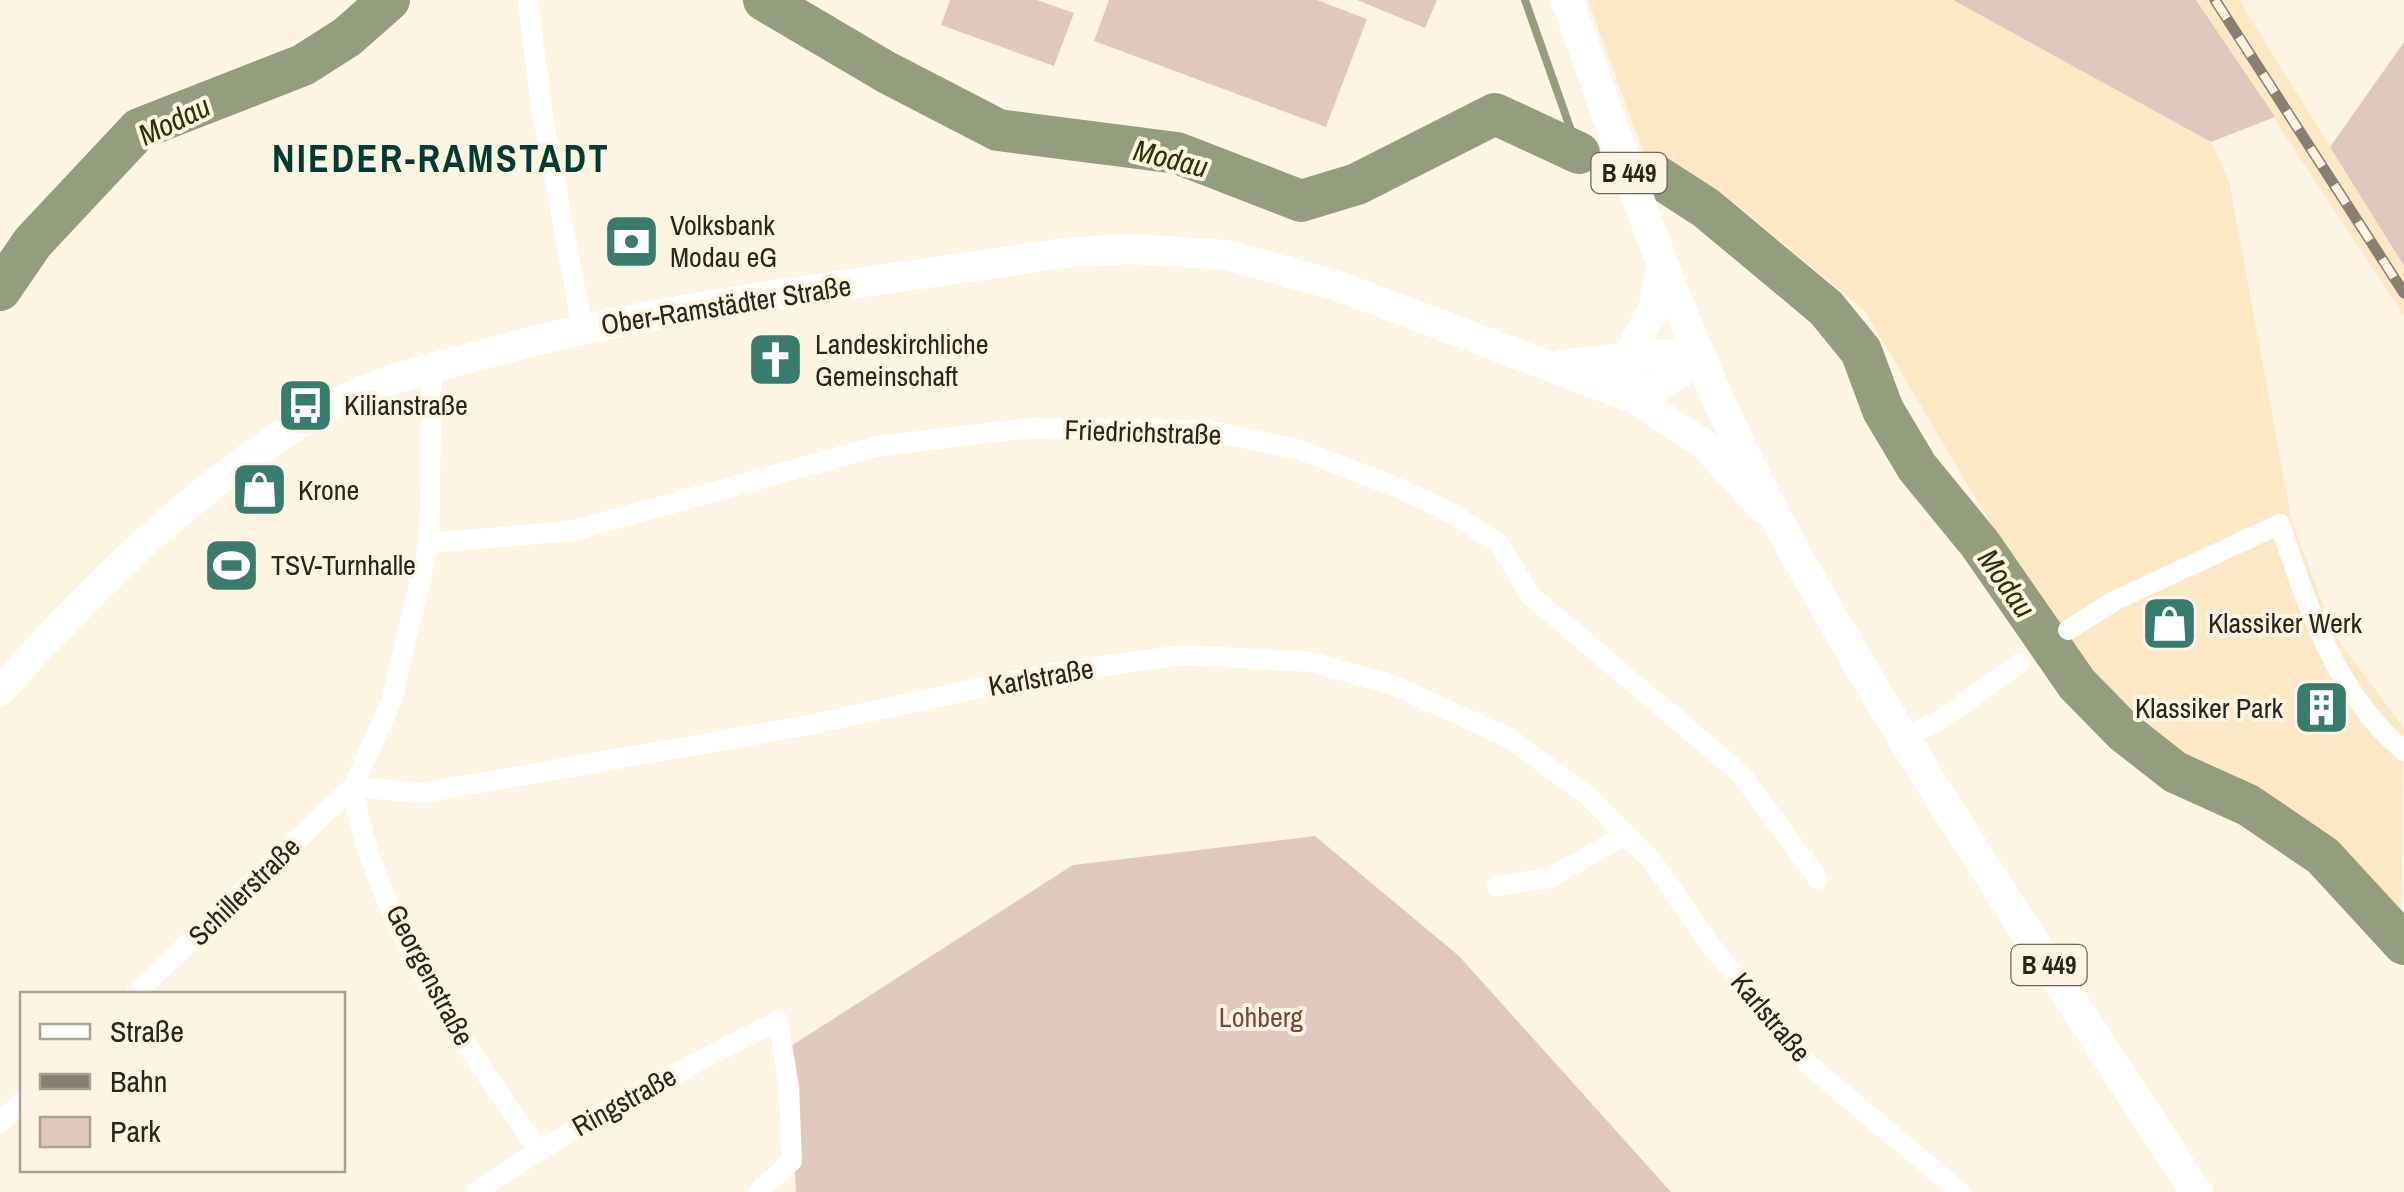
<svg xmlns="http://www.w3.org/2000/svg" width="2404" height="1192" font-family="'Archivo Narrow',sans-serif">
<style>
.built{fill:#fde8c5}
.green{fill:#e1c8bf}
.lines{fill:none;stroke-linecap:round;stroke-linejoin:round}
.stream{stroke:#949d7e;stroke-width:8}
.river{stroke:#949d7e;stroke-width:42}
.minor{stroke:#fff;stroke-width:20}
.secondary{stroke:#fff;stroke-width:30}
.primary{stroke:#fff;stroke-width:32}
.rail-casing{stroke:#867f72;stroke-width:11}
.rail{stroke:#fef4e3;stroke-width:8;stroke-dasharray:22;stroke-linecap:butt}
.labels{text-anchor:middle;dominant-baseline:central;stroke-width:8;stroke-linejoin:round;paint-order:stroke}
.shield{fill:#fef4e3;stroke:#6a6256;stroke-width:2.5}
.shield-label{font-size:25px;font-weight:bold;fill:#2a241a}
.poi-label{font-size:28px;fill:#2a241a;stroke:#fef4e3;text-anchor:start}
.street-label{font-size:28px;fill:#2a241a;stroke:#fef4e3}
.park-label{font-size:28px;fill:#794834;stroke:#fef4e3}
.water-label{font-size:30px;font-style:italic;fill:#2a3400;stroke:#fef4e3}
.district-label{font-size:38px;font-weight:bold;letter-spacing:2.5px;fill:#003c33;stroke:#fef4e3}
</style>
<rect width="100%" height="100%" fill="#fef4e3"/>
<!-- built -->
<g class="built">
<polygon points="1588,0 1953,0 2211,142 2229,181 2292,522 2335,636 2404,728 2401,921 2334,852 2248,794 2166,754 2046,616 1864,310 1721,192 1643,152"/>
<polygon points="2196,0 2239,0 2404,266 2404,316"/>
</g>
<!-- green -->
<g class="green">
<polygon points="950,0 1037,0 1074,13 1054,66 941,25"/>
<polygon points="1109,0 1317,0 1367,19 1326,127 1094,41"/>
<polygon points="1357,0 1437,0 1425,28"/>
<polygon points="1953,0 2196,0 2275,117 2211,142"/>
<polygon points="2404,42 2404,266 2330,147"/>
<polygon points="1315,836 1459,956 1671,1192 796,1192 788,1048 1073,865"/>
</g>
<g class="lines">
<!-- stream -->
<polyline class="stream" points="1525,0 1579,153"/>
<!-- river -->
<g class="river">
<polyline points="764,0 886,72 998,130 1177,153 1301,201 1357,184 1495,114 1579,153"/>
<polyline points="1658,177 1706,208 1826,308 1861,351 1883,410 1917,467 1980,544 2077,684 2124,732 2175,772 2248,805 2323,856 2404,944"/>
<polyline points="0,290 33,242 139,129 303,65 347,37 389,0"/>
</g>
<!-- minor -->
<g class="minor">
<polyline points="528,0 541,105 582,327"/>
<polyline points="432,369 429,543 391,702 353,787 423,793 804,726 1045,674 1183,655 1312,662 1393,685 1509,738 1587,795 1652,861 1712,947 1809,1065 1960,1192"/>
<polyline points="429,543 572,531 879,446 1030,428 1207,430 1300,450 1401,489 1453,514 1499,544 1531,596 1741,774 1818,879"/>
<path d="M 2068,630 L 2116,600 L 2280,524 C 2307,606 2336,694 2404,751"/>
<polyline points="1904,737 1940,720 2020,663"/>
<path d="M 353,787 C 371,913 466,1047 538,1149"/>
<polyline points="1497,886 1550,878 1627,834"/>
<polyline points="135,994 353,787"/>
<polyline points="0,1123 22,1102"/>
<path d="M 476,1192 C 572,1126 674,1073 778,1021 L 789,1087 L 792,1161 L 758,1192"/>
</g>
<!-- secondary -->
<g class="secondary">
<polyline points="1626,359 1653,310 1663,263"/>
<path d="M 1564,364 C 1612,363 1656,348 1702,358"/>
<polyline points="1615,388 1661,385 1702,358"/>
<path d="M 0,691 C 97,583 203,476 331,406 C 376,381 432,368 481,355 C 670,302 869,284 1063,253 L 1131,249 L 1227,255 L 1338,286 L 1633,398 L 1705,445 L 1762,507"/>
</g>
<!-- primary -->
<path class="primary" d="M 1567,0 C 1632,181 1693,369 1787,538 C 1910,763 2057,976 2196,1192"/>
<defs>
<polyline id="rail" points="2215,0 2404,293"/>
</defs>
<!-- rail casing -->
<use href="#rail" class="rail-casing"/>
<!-- rail -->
<use href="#rail" class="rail"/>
</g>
<!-- icons -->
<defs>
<symbol id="bank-square" viewBox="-11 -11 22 22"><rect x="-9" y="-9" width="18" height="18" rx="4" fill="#397c6e" stroke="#fef4e3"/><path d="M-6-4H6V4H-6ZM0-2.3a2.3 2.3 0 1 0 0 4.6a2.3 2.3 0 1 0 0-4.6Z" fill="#fff"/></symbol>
<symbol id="church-square" viewBox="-11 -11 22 22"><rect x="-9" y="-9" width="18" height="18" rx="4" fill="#397c6e" stroke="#fef4e3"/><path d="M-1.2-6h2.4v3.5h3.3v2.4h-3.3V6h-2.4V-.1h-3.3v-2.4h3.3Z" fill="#fff"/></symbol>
<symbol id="bus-square" viewBox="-11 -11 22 22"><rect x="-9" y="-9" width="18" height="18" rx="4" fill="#397c6e" stroke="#fef4e3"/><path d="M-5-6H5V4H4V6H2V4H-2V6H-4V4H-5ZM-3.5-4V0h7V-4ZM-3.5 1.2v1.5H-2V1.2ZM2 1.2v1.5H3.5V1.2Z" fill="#fff"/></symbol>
<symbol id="shop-square" viewBox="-11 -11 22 22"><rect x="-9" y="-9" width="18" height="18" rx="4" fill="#397c6e" stroke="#fef4e3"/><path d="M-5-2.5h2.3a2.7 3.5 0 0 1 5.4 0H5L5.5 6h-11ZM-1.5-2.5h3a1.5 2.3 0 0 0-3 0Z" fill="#fff"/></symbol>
<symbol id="stadium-square" viewBox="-11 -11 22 22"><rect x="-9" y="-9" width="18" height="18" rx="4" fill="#397c6e" stroke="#fef4e3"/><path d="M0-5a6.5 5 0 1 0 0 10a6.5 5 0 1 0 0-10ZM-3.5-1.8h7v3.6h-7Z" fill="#fff"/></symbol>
<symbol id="building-square" viewBox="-11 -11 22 22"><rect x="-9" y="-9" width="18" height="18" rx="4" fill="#397c6e" stroke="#fef4e3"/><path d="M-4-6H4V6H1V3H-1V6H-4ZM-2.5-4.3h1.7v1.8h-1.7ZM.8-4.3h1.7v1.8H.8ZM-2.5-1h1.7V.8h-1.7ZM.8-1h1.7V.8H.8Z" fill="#fff"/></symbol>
</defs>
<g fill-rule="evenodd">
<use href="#bank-square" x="600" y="210" width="63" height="63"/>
<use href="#church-square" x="744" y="328" width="63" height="63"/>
<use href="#bus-square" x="274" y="374" width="63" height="63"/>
<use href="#shop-square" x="228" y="458" width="63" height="63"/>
<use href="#stadium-square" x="200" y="534" width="63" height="63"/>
<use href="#shop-square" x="2138" y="592" width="63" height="63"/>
<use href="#building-square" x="2290" y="676" width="63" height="63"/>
</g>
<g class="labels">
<!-- shield labels -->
<g class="shield">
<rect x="1591.5" y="153" width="75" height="40" rx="8"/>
<rect x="2011.5" y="945" width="75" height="40" rx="8"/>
</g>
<g class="shield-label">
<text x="1629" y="173">B 449</text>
<text x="2049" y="965">B 449</text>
</g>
<!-- poi labels -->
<g class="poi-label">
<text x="670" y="225">Volksbank<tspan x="670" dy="32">Modau eG</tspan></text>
<text x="815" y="344">Landeskirchliche<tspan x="815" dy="32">Gemeinschaft</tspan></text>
<text x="344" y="405">Kilianstraße</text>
<text x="298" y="490">Krone</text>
<text x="271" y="565">TSV-Turnhalle</text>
<text x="2208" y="623">Klassiker Werk</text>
<text x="2283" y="708" text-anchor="end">Klassiker Park</text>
</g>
<!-- street labels -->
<g class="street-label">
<text transform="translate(726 305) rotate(-9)">Ober-Ramstädter Straße</text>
<text transform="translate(1143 432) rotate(2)">Friedrichstraße</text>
<text transform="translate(1041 677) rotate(-10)">Karlstraße</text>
<text transform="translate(244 891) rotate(-44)">Schillerstraße</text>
<text transform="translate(430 975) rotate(62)">Georgenstraße</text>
<text transform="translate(1771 1017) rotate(50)">Karlstraße</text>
<text transform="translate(624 1101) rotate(-29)">Ringstraße</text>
</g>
<!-- park labels -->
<g class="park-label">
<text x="1261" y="1017">Lohberg</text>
</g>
<!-- water labels -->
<g class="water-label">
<text transform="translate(174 120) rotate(-26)">Modau</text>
<text transform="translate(1171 158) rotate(14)">Modau</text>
<text transform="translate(2007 583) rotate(55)">Modau</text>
</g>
<!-- district labels -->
<g class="district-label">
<text x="441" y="158">NIEDER-RAMSTADT</text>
</g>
</g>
<!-- legend -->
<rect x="20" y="992" width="325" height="180" fill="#fef4e3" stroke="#a9a193" stroke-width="2.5"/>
<rect x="40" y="1024" width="50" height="15" fill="#ffffff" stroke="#a9a193" stroke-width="2.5"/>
<text x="110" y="1042" font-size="30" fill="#2a241a">Straße</text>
<rect x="40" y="1074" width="50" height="15" fill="#867f72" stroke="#a9a193" stroke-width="2.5"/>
<text x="110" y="1092" font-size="30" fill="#2a241a">Bahn</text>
<rect x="40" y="1117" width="50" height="30" fill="#e1c8bf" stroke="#a9a193" stroke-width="2.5"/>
<text x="110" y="1142" font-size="30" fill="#2a241a">Park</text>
</svg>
